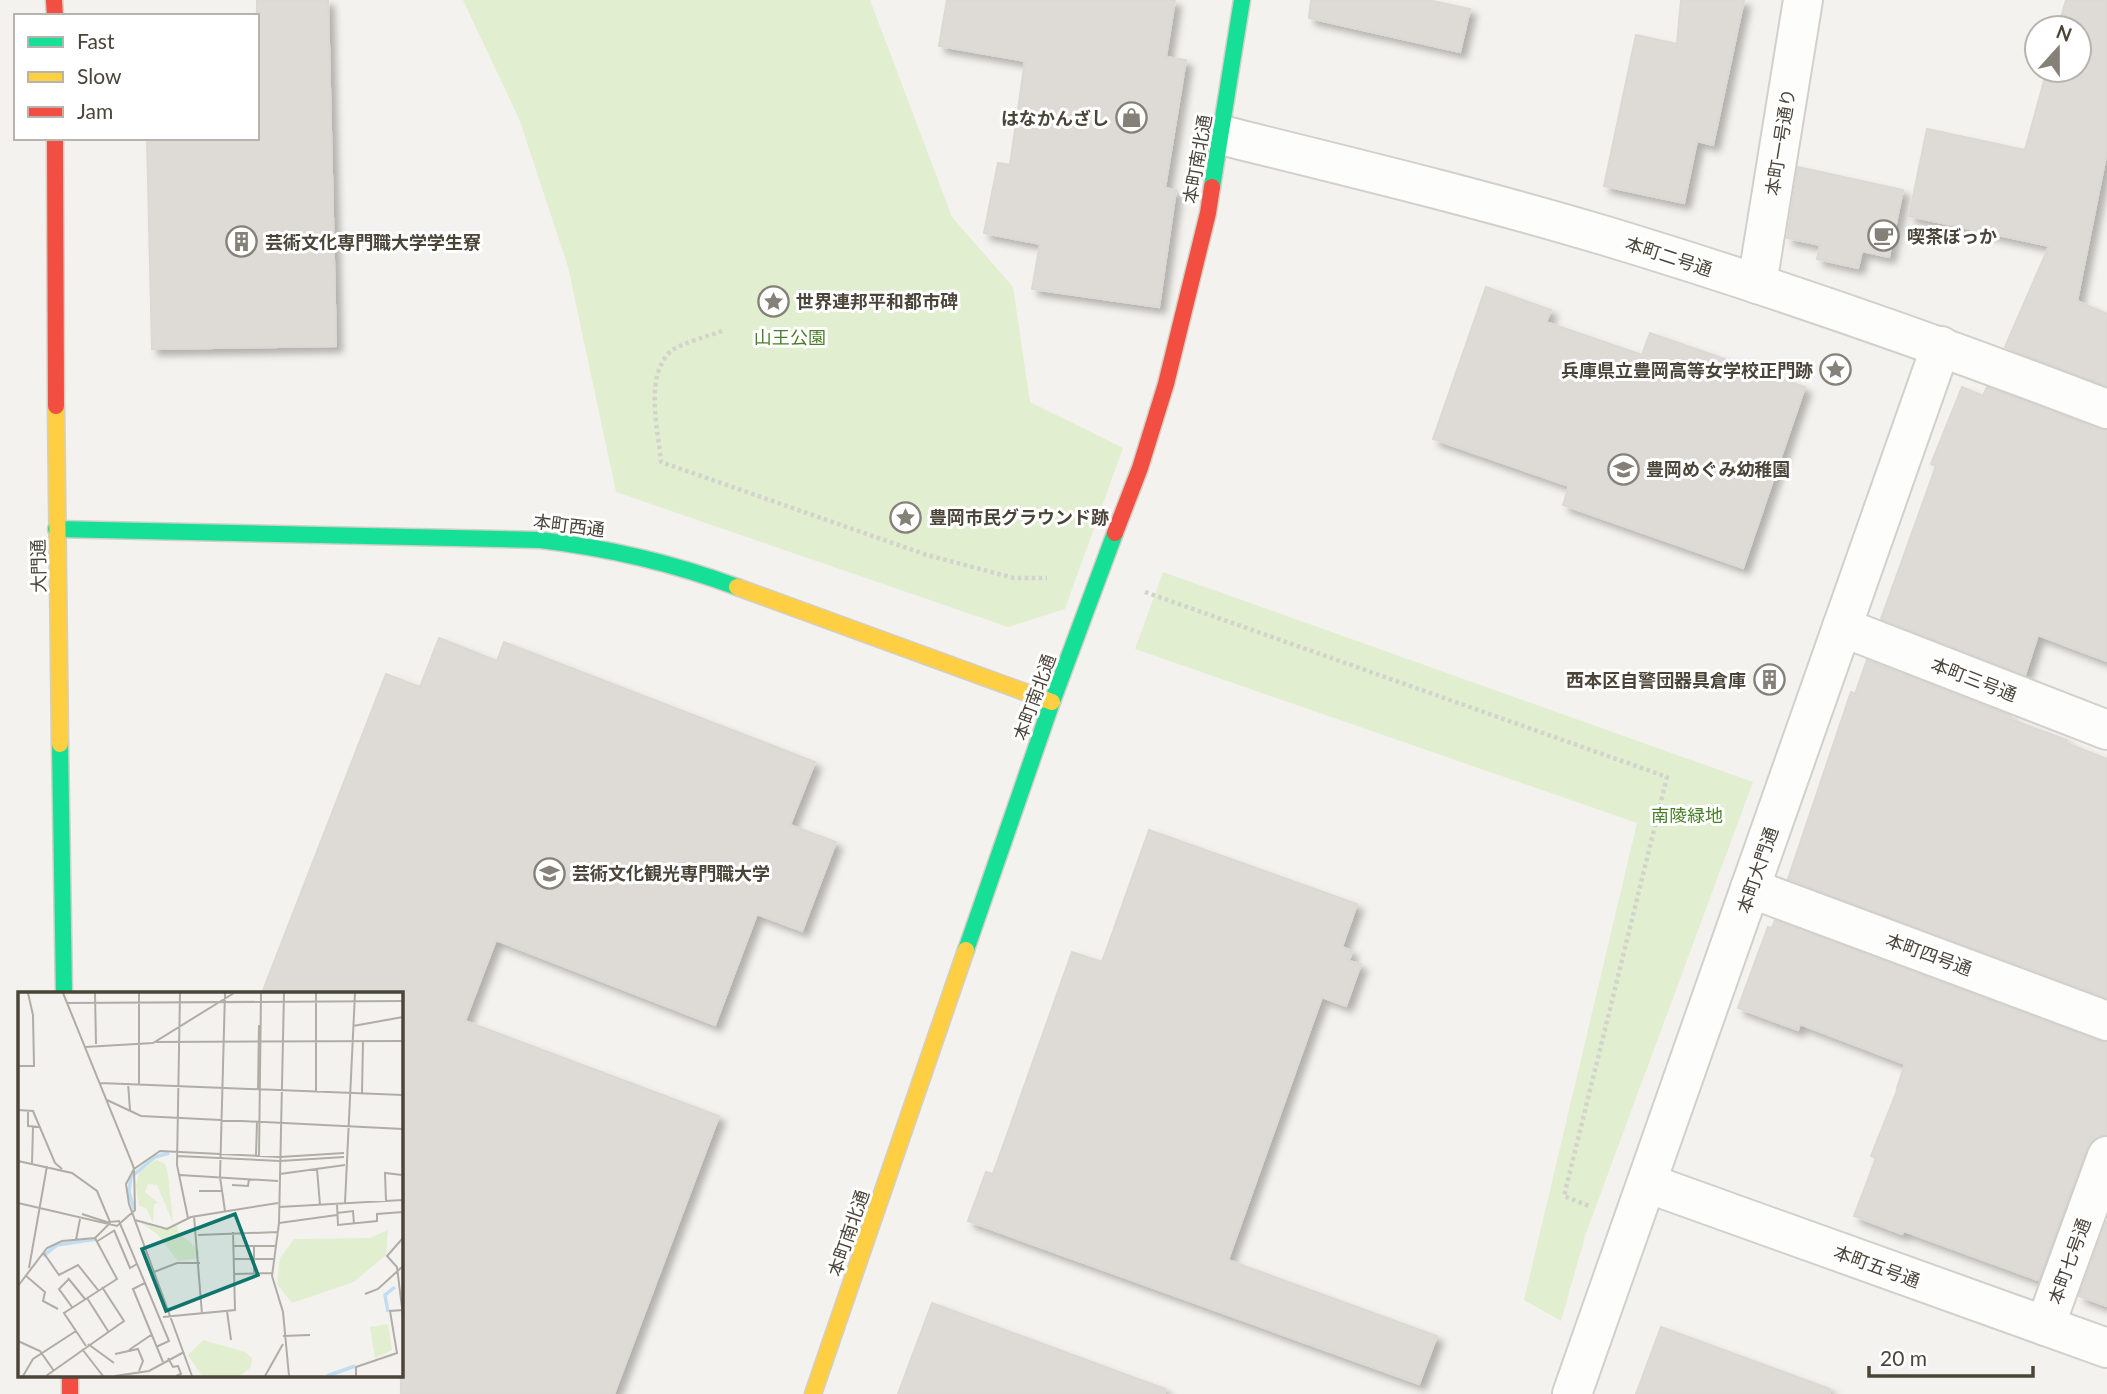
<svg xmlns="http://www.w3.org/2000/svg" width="2107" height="1394" font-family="Lato,'Noto Sans JP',sans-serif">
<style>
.green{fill:#e1eecf}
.building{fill:#dedbd6;stroke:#dcd9d4;stroke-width:2;filter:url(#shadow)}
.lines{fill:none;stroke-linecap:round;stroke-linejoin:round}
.street-casing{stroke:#d2d0cb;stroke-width:42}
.fast-casing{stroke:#d3cfc5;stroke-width:19}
.slow-casing{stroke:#d3cfc5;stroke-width:19}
.jam-casing{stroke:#d3cfc5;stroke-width:19}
.path{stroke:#d3d2cc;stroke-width:4.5;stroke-dasharray:3.5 3.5;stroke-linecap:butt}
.street{stroke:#fdfdfc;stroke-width:38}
.fast{stroke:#16e098;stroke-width:16}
.slow{stroke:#ffcf43;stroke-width:16}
.jam{stroke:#f24e42;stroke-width:16}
.labels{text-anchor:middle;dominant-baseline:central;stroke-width:6;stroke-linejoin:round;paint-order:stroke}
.poi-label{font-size:18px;font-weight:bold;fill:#4b4439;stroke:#fff;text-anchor:start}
.street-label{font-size:18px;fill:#4b4439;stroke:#fff}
.park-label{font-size:18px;fill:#4a7f2a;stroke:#fff}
.inset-river{fill:none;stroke:#c0ddf1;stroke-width:3.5}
.inset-road{fill:none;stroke:#b0aca6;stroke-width:2}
.view{fill:#0f766e;fill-opacity:0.15;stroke:#0f766e;stroke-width:3.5}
.inset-edge{fill:none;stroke:#4b4439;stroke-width:3.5}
</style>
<defs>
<filter id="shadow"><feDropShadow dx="6" dy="6" stdDeviation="3.5" flood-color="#0004"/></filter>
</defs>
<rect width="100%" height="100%" fill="#f4f2ee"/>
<!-- green -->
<g class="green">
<polygon points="463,0 870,0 952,217 1013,287 1030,402 1123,448 1065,609 1008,627 616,492 568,267 520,121"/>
<polygon points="1163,572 1753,782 1586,1233 1561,1321 1524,1300 1637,823 1135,649"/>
</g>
<!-- building -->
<g class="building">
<polygon points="257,0 328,0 336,346 152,349 147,138 257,138"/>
<polygon points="947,0 1175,0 1166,57 1186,60 1165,188 1176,190 1159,307 1032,289 1040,244 984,233 998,163 1010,165 1025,61 939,46"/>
<polygon points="1311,0 1428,0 1470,9 1460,52 1309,18"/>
<polygon points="1681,0 1744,0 1713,145 1697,141 1684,203 1604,186 1636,35 1677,44"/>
<polygon points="2066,0 2107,0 2107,151 2077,301 2107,314 2107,386 2005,347 2049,246 1909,216 1927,129 2025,150 2047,70 2079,70 2079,28 2058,28"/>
<polygon points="1798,167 1903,190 1889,257 1862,251 1858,268 1817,259 1820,245 1787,238"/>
<polygon points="1486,287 1551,310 1546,322 1642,355 1650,333 1805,387 1743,568 1563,505 1569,486 1433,439"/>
<polygon points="1962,387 1983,396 1987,387 2099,429 2107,430 2107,661 2038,635 2025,675 1881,619 1936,466 1931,464"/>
<polygon points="439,638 497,661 504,642 815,762 790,825 836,842 802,931 757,914 715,1025 496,940 465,1021 719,1116 614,1394 401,1394 401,993 262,993 386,674 420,687"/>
<polygon points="1867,660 2011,716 2010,719 2067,740 2066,743 2107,759 2107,998 1788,879 1851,692 1855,694"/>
<polygon points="1149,830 1357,904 1342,947 1352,951 1349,961 1361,964 1346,1006 1322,997 1228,1260 1437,1336 1419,1384 968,1221 986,1172 993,1174 1072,952 1102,962"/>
<polygon points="1775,920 2099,1041 2107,1042 2107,1135 2094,1139 2086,1149 2038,1280 1904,1231 1902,1234 1854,1216 1876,1158 1871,1156 1898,1088 1897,1088 1905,1064 1800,1024 1798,1030 1738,1008 1768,927 1772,928"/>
<polygon points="2107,1220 2107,1306 2079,1296"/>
<polygon points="932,1303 1165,1389 1164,1394 898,1394"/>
<polygon points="1661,1327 1830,1389 1829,1394 1636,1394"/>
</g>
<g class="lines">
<defs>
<g id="street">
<path d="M 1221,135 C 1350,167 1479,198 1606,236 C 1775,287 1942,346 2107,409"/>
<polyline points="1757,284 1803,0"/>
<polyline points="1842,627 2107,730"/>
<polyline points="1750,888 2107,1021"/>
<polyline points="1647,1183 2107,1348"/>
<polyline points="2045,1326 2107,1156"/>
<polyline points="1572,1394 1941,346"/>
</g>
<g id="fast">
<polyline points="1212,187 1242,0"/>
<path d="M 56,529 L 540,540 C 608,548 673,563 737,587"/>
<polyline points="60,744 64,993"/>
<polyline points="966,950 1052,702 1115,533"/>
</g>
<g id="slow">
<polyline points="56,406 60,744"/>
<polyline points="737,587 1052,702"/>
<polyline points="813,1394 966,950"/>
</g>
<g id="jam">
<polyline points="54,0 55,16"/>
<polyline points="55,138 56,406"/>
<polyline points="1115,533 1140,468 1166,384 1208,213 1212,187"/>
<polyline points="70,1375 70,1394"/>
</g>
</defs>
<!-- street casing -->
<use href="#street" class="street-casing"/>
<!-- fast casing -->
<use href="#fast" class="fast-casing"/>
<!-- slow casing -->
<use href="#slow" class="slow-casing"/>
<!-- jam casing -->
<use href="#jam" class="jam-casing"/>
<!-- path -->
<g class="path">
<path d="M 722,331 C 709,336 681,343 671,351 C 644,376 658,429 661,462 L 927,555 L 1014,578 L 1047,578"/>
<polyline points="1145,592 1667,777 1564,1196 1589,1206"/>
</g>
<!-- street -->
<use href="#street" class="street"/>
<!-- fast -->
<use href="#fast" class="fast"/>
<!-- slow -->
<use href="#slow" class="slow"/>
<!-- jam -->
<use href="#jam" class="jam"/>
</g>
<!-- icons -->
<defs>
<symbol id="shop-ring" viewBox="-11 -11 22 22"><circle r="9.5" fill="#fff" stroke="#868178" stroke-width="1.5"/><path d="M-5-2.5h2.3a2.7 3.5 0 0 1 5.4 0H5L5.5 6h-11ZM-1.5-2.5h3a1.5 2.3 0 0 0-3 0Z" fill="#868178"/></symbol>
<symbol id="cafe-ring" viewBox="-11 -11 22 22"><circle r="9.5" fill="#fff" stroke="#868178" stroke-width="1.5"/><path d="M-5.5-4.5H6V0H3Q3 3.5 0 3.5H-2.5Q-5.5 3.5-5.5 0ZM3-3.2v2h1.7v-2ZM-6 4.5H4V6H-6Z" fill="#868178"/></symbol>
<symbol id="building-ring" viewBox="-11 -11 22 22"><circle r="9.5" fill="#fff" stroke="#868178" stroke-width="1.5"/><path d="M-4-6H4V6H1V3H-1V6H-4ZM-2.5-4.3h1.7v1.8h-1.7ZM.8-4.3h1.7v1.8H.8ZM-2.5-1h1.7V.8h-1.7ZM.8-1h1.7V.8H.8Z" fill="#868178"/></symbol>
<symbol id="sight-ring" viewBox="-11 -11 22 22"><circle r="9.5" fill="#fff" stroke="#868178" stroke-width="1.5"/><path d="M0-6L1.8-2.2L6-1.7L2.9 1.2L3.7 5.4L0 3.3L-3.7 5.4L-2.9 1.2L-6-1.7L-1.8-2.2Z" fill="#868178"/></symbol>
<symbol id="school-ring" viewBox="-11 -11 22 22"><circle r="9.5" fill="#fff" stroke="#868178" stroke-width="1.5"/><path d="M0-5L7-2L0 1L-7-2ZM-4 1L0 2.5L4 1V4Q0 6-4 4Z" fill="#868178"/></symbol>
</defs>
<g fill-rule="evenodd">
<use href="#shop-ring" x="1114" y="100" width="35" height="35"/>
<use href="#cafe-ring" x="1866" y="218" width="35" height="35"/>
<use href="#building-ring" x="224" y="224" width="35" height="35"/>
<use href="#sight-ring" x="756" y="284" width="35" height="35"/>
<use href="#sight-ring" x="1818" y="352" width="35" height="35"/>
<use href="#school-ring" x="1606" y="452" width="35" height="35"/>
<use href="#sight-ring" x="888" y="500" width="35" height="35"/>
<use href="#building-ring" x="1752" y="662" width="35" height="35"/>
<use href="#school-ring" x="532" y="856" width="35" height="35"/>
</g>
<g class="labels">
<!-- poi labels -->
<g class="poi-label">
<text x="1109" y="118" text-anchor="end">はなかんざし</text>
<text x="1907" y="236">喫茶ぼっか</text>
<text x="265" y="242">芸術文化専門職大学学生寮</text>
<text x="796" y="301">世界連邦平和都市碑</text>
<text x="1813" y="370" text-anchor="end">兵庫県立豊岡高等女学校正門跡</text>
<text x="1646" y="469">豊岡めぐみ幼稚園</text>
<text x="929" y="517">豊岡市民グラウンド跡</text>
<text x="1746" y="680" text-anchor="end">西本区自警団器具倉庫</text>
<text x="572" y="873">芸術文化観光専門職大学</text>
</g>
<!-- street labels -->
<g class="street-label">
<text transform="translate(1780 142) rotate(-81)">本町一号通り</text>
<text transform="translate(1197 159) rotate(-80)">本町南北通</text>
<text transform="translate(1669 256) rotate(18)">本町二号通</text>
<text transform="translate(569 525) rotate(7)">本町西通</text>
<text transform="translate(38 566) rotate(-91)">大門通</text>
<text transform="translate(1974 679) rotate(21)">本町三号通</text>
<text transform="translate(1034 697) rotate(-70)">本町南北通</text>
<text transform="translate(1757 870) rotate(-71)">本町大門通</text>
<text transform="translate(1929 954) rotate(20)">本町四号通</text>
<text transform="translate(848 1233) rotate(-71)">本町南北通</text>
<text transform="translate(2069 1261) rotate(-70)">本町七号通</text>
<text transform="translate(1877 1266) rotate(20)">本町五号通</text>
</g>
<!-- park labels -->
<g class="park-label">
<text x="790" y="337">山王公園</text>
<text x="1687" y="815">南陵緑地</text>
</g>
</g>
<!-- overview -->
<g transform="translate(18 992)">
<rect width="385" height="385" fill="#f4f2ee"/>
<path d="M 138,168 L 147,172 L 150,182 L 155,231 L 139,193 L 130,192 L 127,200 L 140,211 L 136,212 L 135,231 L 128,216 L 121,214 L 118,194 L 121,180 ZM 122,230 L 143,237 L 159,233 L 161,241 L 181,258 L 181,266 L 160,269 L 139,242 ZM 370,238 L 368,263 L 336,290 L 274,311 L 259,292 L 262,266 L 276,247 L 352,246 ZM 370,332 L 374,358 L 357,366 L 352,335 ZM 185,348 L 227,360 L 234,366 L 233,375 L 222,384 L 184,384 L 170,363 Z" fill="#e1eecf"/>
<path class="inset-river" d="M 116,217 L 111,200 L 113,185 L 137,165 L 151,161M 25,264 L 39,253 L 79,247M 370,320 L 367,303 L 377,295M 309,384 L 337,374"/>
<path class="inset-road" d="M 45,1 L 114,171 L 116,177 L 108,192 L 111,212 L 174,384M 77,1 L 78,52M 121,1 L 121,92M 162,1 L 159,173 L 170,226M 207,1 L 202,185 L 207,219M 266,1 L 261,231 L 254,284 L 265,320 L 271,384M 298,1 L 298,99M 49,11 L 385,9M 335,34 L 385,25M 138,50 L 385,49M 67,55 L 135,51 L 216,1M 0,74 L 16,74 L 15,23 L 10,1M 82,91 L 385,103M 110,91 L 112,118M 240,97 L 241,33M 344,101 L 345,49M 89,108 L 123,124 L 385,137M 0,118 L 15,119 L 37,171 L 44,177M 10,118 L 10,134 L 22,135M 238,163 L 239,130M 159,164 L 262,169 L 326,165M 241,164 L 243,1M 0,169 L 54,181 L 79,199 L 92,230 L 101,229 L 127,291 L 115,297 L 145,370M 14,171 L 15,135M 299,177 L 302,213M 262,182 L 327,173M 162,183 L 260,189M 214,193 L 230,194 L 231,187M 181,199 L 204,199M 368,209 L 367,181 L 384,183M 385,210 L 385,162M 0,211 L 99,234 L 117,218 L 116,177 L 142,159 L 262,165 L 326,161M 327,211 L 337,1M 319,212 L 320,233 L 359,229 L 359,222 L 385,220M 261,215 L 385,208M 319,221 L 335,219 L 336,232M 176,224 L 184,322M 117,228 L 149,237 L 173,225 L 260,211M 261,231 L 319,223M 96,238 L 112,276 L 119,272M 180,243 L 260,240M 385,246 L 369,264 L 379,275 L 385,324M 58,248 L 62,227M 78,250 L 97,238M 216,254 L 258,254M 236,254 L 236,281M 25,260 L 41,283 L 60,273 L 80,298M 216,267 L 256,267M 11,276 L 29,174M 136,280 L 159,271 L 182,271M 216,282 L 255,281M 7,283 L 27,300 L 25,309 L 40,317M 50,286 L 67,307M 51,287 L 41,297 L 54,315M 127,291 L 151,349 L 138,355M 0,294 L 29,256 L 44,249 L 77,246 L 92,231 L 64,222M 347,302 L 360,297 L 385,274M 69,306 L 90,339M 209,319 L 213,348M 145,325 L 217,318 L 215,240M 265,344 L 292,343M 0,349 L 22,359 L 36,379M 70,352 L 96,371M 68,354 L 46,321 L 99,287 L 77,246M 64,357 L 85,384M 111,358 L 133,343M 97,362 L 120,357 L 125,369 L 121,379M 150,366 L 155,375 L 160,374 L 163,382 L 158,384M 5,384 L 15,367 L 58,339M 28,384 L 106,329 L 84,295M 97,384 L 131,379 L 166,360M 247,384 L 265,352M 338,384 L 338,375 L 379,361 L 372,319 L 385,318"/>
<path class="view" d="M 217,222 L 240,283 L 148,319 L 124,257 Z"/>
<rect width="385" height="385" class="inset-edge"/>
</g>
<!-- legend -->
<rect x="14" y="14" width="245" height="126" fill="#ffffff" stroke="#b7b4b0" stroke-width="2"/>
<rect x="28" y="37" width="35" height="10" fill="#16e098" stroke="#b7b4b0" stroke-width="2"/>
<text x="77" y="49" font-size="21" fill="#4b4439">Fast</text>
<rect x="28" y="72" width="35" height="10" fill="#ffcf43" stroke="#b7b4b0" stroke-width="2"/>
<text x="77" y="84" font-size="21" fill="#4b4439">Slow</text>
<rect x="28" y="107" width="35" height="10" fill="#f24e42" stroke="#b7b4b0" stroke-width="2"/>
<text x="77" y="119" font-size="21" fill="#4b4439">Jam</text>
<!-- north arrow -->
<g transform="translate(2058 49) rotate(21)"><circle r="33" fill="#ffffff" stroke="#b7b4b0" stroke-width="2"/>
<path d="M0-5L12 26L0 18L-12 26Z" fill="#868178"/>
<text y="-10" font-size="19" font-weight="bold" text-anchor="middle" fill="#4b4439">N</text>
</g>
<!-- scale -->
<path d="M1869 1366v10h164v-10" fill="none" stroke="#4b4439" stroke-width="3.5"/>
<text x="1880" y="1366" font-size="21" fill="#4b4439" stroke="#ffffff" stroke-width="5" paint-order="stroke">20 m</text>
</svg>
